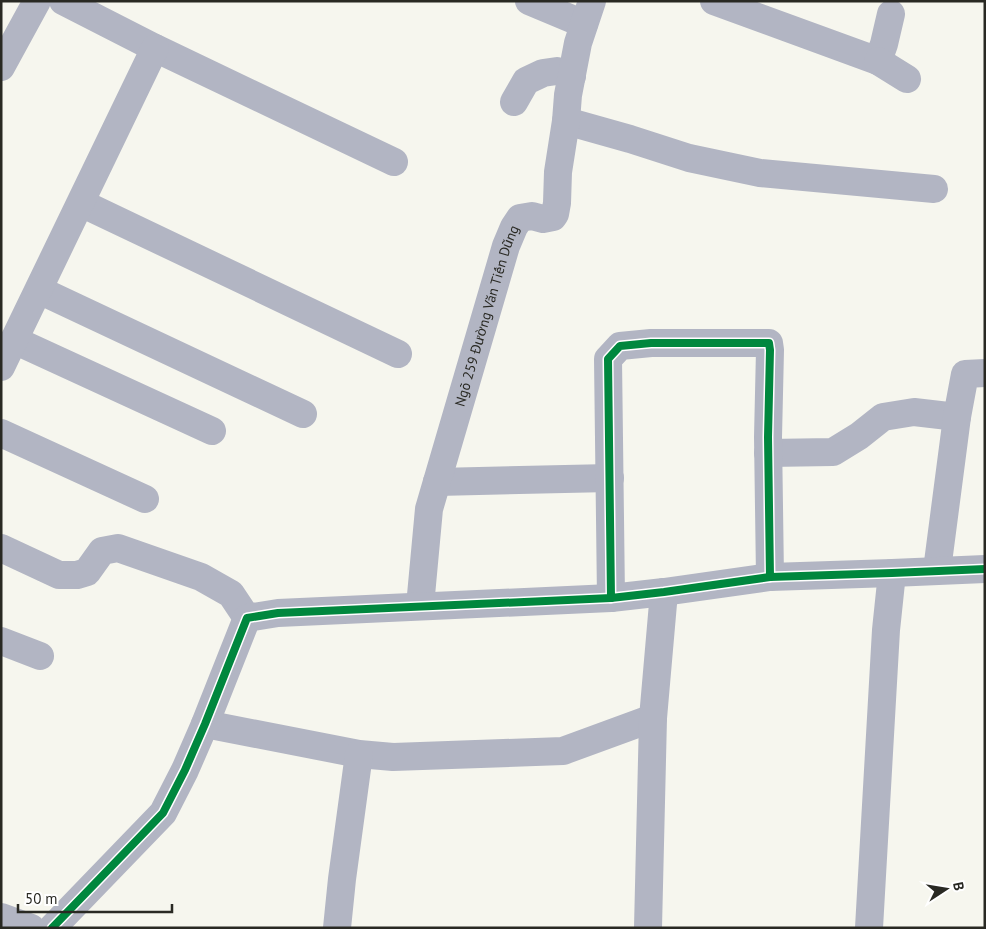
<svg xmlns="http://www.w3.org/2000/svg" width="986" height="929" font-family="'PT Sans',sans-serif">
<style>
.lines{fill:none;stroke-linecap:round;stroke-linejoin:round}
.minor{stroke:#b2b5c3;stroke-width:28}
.cycleway-casing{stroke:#fff;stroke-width:11}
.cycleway{stroke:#00873e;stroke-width:8}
.labels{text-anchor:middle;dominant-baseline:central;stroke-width:4.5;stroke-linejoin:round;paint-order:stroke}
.street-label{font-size:14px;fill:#292923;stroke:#fff}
</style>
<rect width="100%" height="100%" fill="#f6f6ee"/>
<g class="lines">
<!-- minor -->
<g class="minor">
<polyline points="63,1 155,48 394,162"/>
<polyline points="529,1 584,24"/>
<polyline points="714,1 878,61 884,44 891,14"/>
<polyline points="878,61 907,79"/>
<polyline points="1,67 37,1"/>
<polyline points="514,102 526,81 543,73 557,71 572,76"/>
<polyline points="566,121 630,139 689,158 760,173 934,189"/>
<polyline points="81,203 398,354"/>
<polyline points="39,290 303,414"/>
<polyline points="14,340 212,431"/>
<polyline points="1,367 155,48"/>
<polyline points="1,433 145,499"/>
<polyline points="768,453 833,452 859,436 883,417 914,412 957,417"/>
<polyline points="437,482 610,478"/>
<polyline points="1,548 59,575 77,575 87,572 102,551 118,548 201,577 231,594 247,618"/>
<polyline points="937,570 957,417 965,374 985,373"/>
<polyline points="611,598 608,359 620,346 651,343 769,343 770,350 768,437 770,577"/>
<path id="s1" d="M 420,606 L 429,509 L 506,246 L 514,227 L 520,218 L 532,216 L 543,219 L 553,217 L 555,214 L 557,203 L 558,172 L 566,121 L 568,95 L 578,43 L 592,1"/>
<polyline points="1,641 40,656"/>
<polyline points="205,724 359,754 393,757 563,751 653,718"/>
<polyline points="1,917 31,928"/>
<polyline points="52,928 163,813 185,770 205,724 247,618 278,613 611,598 664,592 770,577 892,573 985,569"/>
<polyline points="337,928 342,879 359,754"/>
<polyline points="648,928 653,718 664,592"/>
<polyline points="869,928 886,630 892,573"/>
</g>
<defs>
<g id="cycleway">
<polyline points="611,598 608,359 620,346 651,343 769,343 770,350 768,437 770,577"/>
<polyline points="52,928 163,813 185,770 205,724 247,618 278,613 611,598 664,592 770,577 892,573 985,569"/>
</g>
</defs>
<!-- cycleway casing -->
<use href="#cycleway" class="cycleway-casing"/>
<!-- cycleway -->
<use href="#cycleway" class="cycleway"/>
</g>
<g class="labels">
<!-- street labels -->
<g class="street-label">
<text stroke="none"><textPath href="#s1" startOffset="299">Ngõ 259 Đường Văn Tiến Dũng</textPath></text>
</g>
</g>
<!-- border -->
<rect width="986" height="929" fill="none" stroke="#292923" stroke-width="5"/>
<!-- north arrow -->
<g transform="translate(946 889) rotate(78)" stroke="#ffffff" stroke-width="4" paint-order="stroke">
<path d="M0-4L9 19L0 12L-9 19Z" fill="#292923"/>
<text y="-8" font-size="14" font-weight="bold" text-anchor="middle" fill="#292923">B</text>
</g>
<!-- scale -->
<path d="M18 904v8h154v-8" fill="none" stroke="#292923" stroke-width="2.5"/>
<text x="25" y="904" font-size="15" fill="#292923" stroke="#ffffff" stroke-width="4" paint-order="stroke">50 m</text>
</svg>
